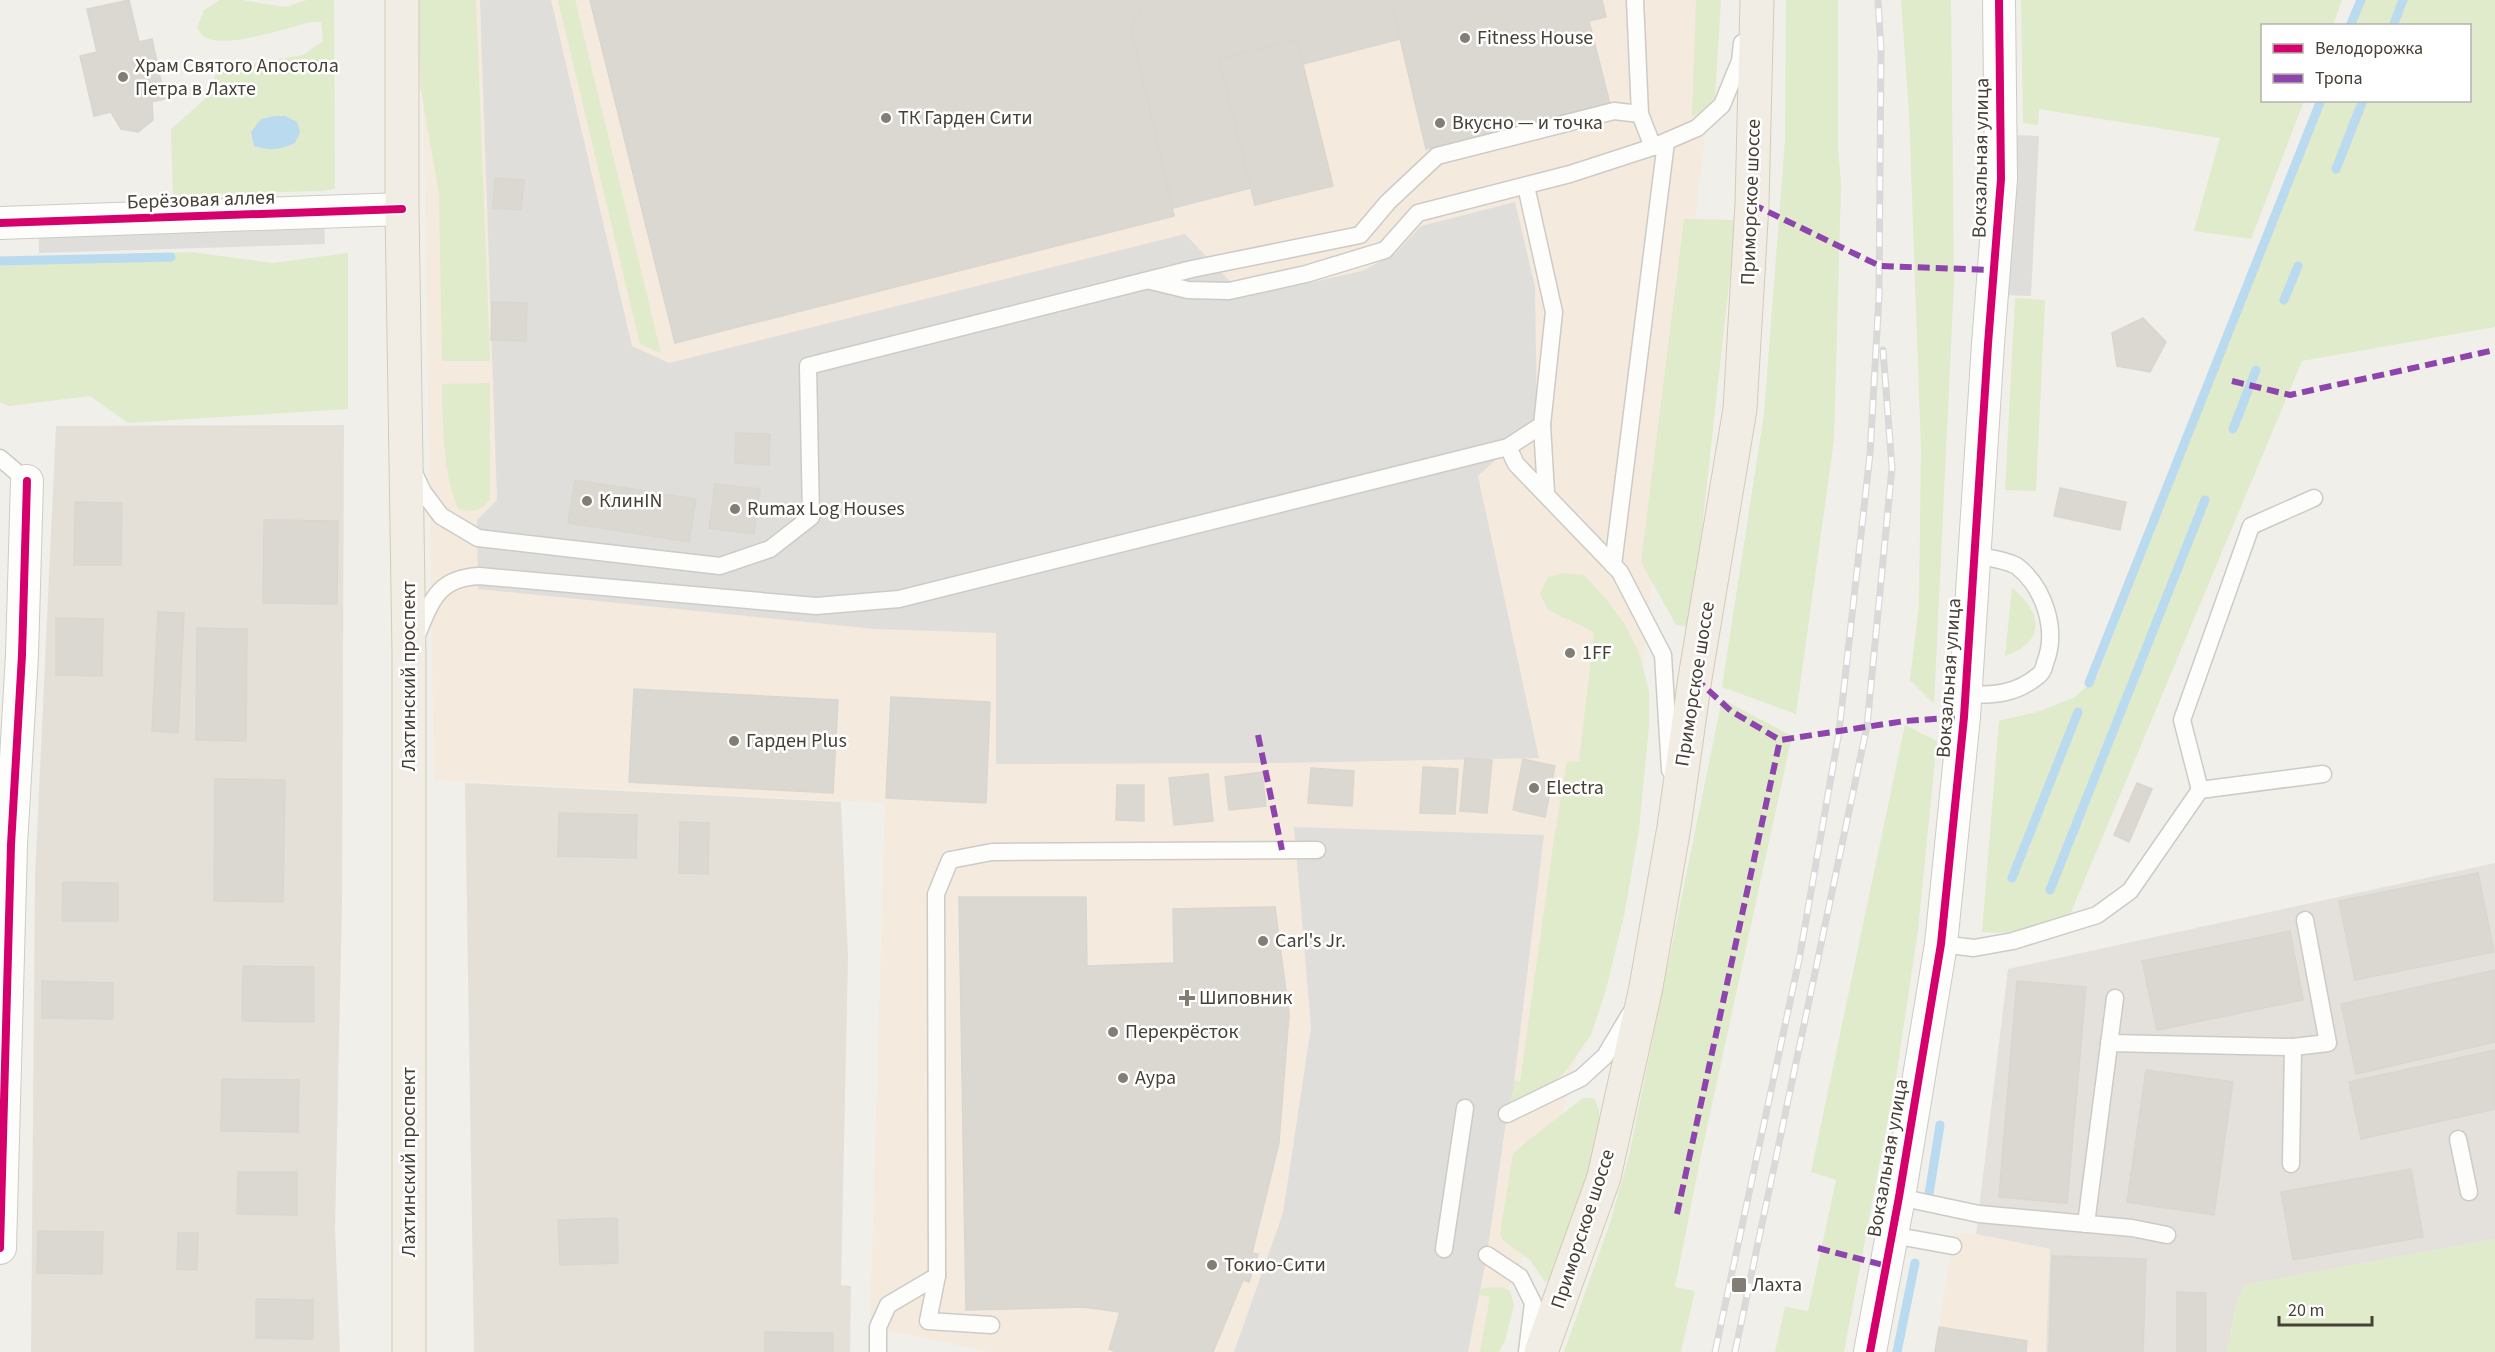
<svg xmlns="http://www.w3.org/2000/svg" width="2495" height="1352" font-family="'Source Sans 3',sans-serif">
<style>
.residential{fill:#e5e0d7}
.commercial{fill:#f4eadd}
.industrial{fill:#e4e0db}
.green{fill:#dfebca}
.parking{fill:#e0deda}
.water{fill:#badbef}
.lines{fill:none;stroke-linecap:round;stroke-linejoin:round}
.stream{stroke:#badbef;stroke-width:9}
.building{fill:#dbd8d2;stroke:#d9d6d0;stroke-width:1.5}
.lane-casing{stroke:#cdcbc6;stroke-width:19}
.street-casing{stroke:#cdcbc6;stroke-width:34}
.primary-casing{stroke:#d3cbb7;stroke-width:35}
.lane{stroke:#fdfdfc;stroke-width:16}
.street{stroke:#fdfdfc;stroke-width:32}
.primary{stroke:#f1ede4;stroke-width:33}
.rail-casing{stroke:#d9d9d8;stroke-width:7}
.rail{stroke:#fff;stroke-width:4.5;stroke-dasharray:14;stroke-linecap:butt}
.quiet{stroke:#8e44ad;stroke-width:6;stroke-dasharray:12 6;stroke-linecap:butt}
.cycleway-casing{stroke:#fff;stroke-width:11}
.cycleway{stroke:#d6006c;stroke-width:8}
.poi-dot{fill:#827d75;stroke:#fff;stroke-width:2}
.labels{text-anchor:middle;dominant-baseline:central;stroke-width:5;stroke-linejoin:round;paint-order:stroke}
.poi-label{font-size:20px;fill:#474036;stroke:#fff;text-anchor:start}
.street-label{font-size:20px;fill:#474036;stroke:#fff}
</style>
<rect width="100%" height="100%" fill="#f1efea"/>
<!-- residential -->
<g class="residential">
<polygon points="344,425 342,906 335,1228 340,1352 31,1352 35,877 56,426"/>
<polygon points="465,783 841,802 848,956 841,1285 851,1286 850,1352 474,1352"/>
</g>
<!-- commercial -->
<g class="commercial">
<polygon points="422,0 1705,0 1712,77 1613,913 1530,1240 1480,1352 991,1352 870,1327 885,803 434,780"/>
<polygon points="1954,1233 1976,1234 2050,1249 2046,1352 1935,1352"/>
</g>
<!-- industrial -->
<polygon class="industrial" points="2495,863 2495,1239 2244,1285 2235,1309 2227,1352 2046,1352 2050,1249 1976,1234 2008,969"/>
<!-- green -->
<g class="green">
<path d="M 220,0 L 242,0 L 285,7 L 307,0 L 334,0 L 335,189 L 322,191 L 173,195 L 171,129 L 205,99 L 218,69 L 303,55 L 323,41 L 321,22 L 311,22 C 287,28 228,48 206,38 C 202,36 199,31 197,28 L 204,10 Z"/>
<polygon points="418,0 476,0 490,361 442,361 439,193 420,85"/>
<polygon points="558,0 575,0 661,353 640,344"/>
<polygon points="1696,0 1721,0 1715,98 1700,114 1692,116"/>
<polygon points="1786,0 1838,0 1838,149 1841,185 1834,440 1796,714 1722,687 1764,414 1785,140"/>
<polygon points="1901,0 1951,0 1954,283 1934,704 1910,680 1919,605 1921,449 1909,113"/>
<polygon points="2021,0 2342,0 2333,25 2262,26 2262,100 2304,101 2251,239 2194,231 2220,138 2039,109 2038,125 2023,123"/>
<path d="M 2357,0 L 2495,0 L 2495,327 L 2302,361 L 2069,917 C 2039,927 2014,935 1982,932 L 1999,721 L 2040,711 L 2075,697 L 2097,677 L 2319,101 L 2470,100 L 2470,26 L 2347,25 Z"/>
<polygon points="1684,219 1736,220 1692,619 1686,626 1676,625 1641,562"/>
<polygon points="191,252 273,263 348,253 348,409 128,423 90,396 9,406 0,402 0,258"/>
<polygon points="2015,298 2045,300 2036,491 2005,490"/>
<path d="M 490,383 L 490,499 C 481,511 473,513 458,509 C 442,468 443,427 442,384 Z"/>
<polygon points="1565,573 1584,575 1605,598 1624,623 1639,653 1649,691 1649,726 1639,830 1624,916 1605,993 1591,1035 1564,1073 1540,1093 1512,1103 1504,1098 1498,1078 1520,1082 1554,839 1567,761 1579,762 1594,632 1548,610 1540,594 1548,577"/>
<path d="M 2012,588 C 2042,612 2047,642 2005,656 Z"/>
<polygon points="1722,699 1792,736 1701,1155 1675,1287 1695,1291 1681,1352 1564,1352 1610,1223 1629,1156"/>
<polygon points="1905,725 1937,741 1918,930 1897,1071 1844,1352 1775,1352 1785,1307 1808,1311 1836,1180 1811,1172"/>
<polygon points="1583,1098 1594,1098 1599,1110 1599,1136 1570,1230 1550,1278 1545,1282 1530,1260 1503,1240 1500,1234 1513,1154 1525,1143"/>
<polygon points="2495,1239 2495,1352 2227,1352 2235,1309 2244,1285"/>
<polygon points="1501,1287 1510,1291 1514,1305 1505,1341 1499,1352 1480,1352 1490,1297 1470,1293 1484,1288"/>
</g>
<!-- parking -->
<g class="parking">
<polygon points="480,0 551,0 632,346 669,363 1185,234 1245,297 1362,271 1396,253 1421,226 1515,202 1535,287 1537,422 1478,476 1539,758 1281,763 996,764 996,633 875,629 478,589 477,520 497,500"/>
<polygon points="2011,135 2039,136 2031,296 2003,295"/>
<polygon points="324,219 325,244 39,253 38,228"/>
<polygon points="1294,827 1544,835 1513,1090 1507,1114 1487,1255 1468,1352 1234,1352 1283,1213 1311,1027"/>
</g>
<!-- water -->
<path class="water" d="M 275,116 L 285,116 L 297,122 L 300,132 L 295,143 C 280,150 269,151 254,146 L 251,132 L 261,119 Z"/>
<g class="lines">
<!-- stream -->
<g class="stream">
<polyline points="2350,26 2361,0"/>
<polyline points="2393,26 2403,0"/>
<polyline points="2336,169 2363,100"/>
<polyline points="0,261 171,257"/>
<polyline points="2284,300 2298,266"/>
<polyline points="2233,429 2256,370"/>
<polyline points="2089,683 2321,100"/>
<polyline points="2012,878 2078,712"/>
<polyline points="2050,890 2205,500"/>
<polyline points="1929,1194 1940,1125"/>
<polyline points="1897,1352 1915,1263"/>
</g>
</g>
<!-- building -->
<g class="building">
<polygon points="129,0 139,42 152,39 165,99 152,102 153,120 138,132 121,129 111,112 94,116 80,56 97,52 87,9"/>
<polygon points="590,0 1146,0 1131,29 1174,216 675,343"/>
<polygon points="1146,0 1391,0 1400,39 1303,64 1297,40 1219,59 1251,188 1173,208 1131,29"/>
<polygon points="1391,0 1602,0 1606,17 1589,21 1610,104 1426,149"/>
<polygon points="1297,40 1333,186 1255,205 1219,59"/>
<polygon points="495,178 524,180 521,210 493,208"/>
<polygon points="492,302 527,303 526,341 491,340"/>
<polygon points="2143,318 2166,342 2150,372 2117,366 2112,333"/>
<polygon points="736,433 770,434 769,465 735,463"/>
<polygon points="575,480 696,499 689,542 568,523"/>
<polygon points="715,484 760,489 754,534 709,528"/>
<polygon points="2060,488 2126,502 2120,530 2054,516"/>
<polygon points="75,502 122,503 121,565 74,565"/>
<polygon points="264,520 338,521 337,604 263,603"/>
<polygon points="158,612 184,613 178,733 152,731"/>
<polygon points="56,618 103,619 102,676 56,675"/>
<polygon points="197,628 247,629 246,741 196,740"/>
<polygon points="634,689 838,700 833,793 629,782"/>
<polygon points="891,697 990,702 986,803 886,798"/>
<polygon points="1465,758 1492,760 1487,813 1460,811"/>
<polygon points="1523,759 1555,766 1545,817 1513,810"/>
<polygon points="1423,767 1458,769 1455,814 1420,813"/>
<polygon points="1311,768 1354,771 1352,806 1308,803"/>
<polygon points="1262,772 1266,806 1229,810 1225,777"/>
<polygon points="1208,774 1213,821 1174,825 1169,778"/>
<polygon points="215,779 285,780 283,902 214,901"/>
<polygon points="2137,783 2152,789 2129,842 2114,835"/>
<polygon points="1117,785 1144,785 1144,821 1116,820"/>
<polygon points="559,813 637,815 636,858 558,856"/>
<polygon points="680,822 709,823 708,874 679,873"/>
<polygon points="2478,873 2494,952 2355,980 2339,901"/>
<polygon points="63,882 118,883 118,921 62,921"/>
<polygon points="959,897 1086,897 1087,966 1174,963 1173,909 1275,907 1289,1014 1279,1143 1252,1253 1258,1254 1249,1282 1243,1280 1213,1352 1116,1352 1109,1349 1120,1312 1083,1307 966,1310"/>
<polygon points="2290,931 2303,1000 2157,1030 2142,961"/>
<polygon points="243,966 314,967 314,1022 242,1021"/>
<polygon points="2495,970 2495,1042 2356,1074 2341,1004"/>
<polygon points="42,981 113,983 113,1019 42,1018"/>
<polygon points="2017,981 2086,987 2067,1203 1999,1197"/>
<polygon points="2495,1050 2495,1109 2361,1139 2349,1082"/>
<polygon points="2146,1070 2233,1082 2214,1215 2127,1202"/>
<polygon points="222,1079 299,1080 298,1132 221,1131"/>
<polygon points="2411,1169 2423,1237 2293,1260 2281,1192"/>
<polygon points="238,1172 297,1172 297,1215 237,1214"/>
<polygon points="617,1218 618,1263 560,1265 558,1220"/>
<polygon points="38,1231 103,1232 102,1274 37,1273"/>
<polygon points="178,1233 198,1233 197,1270 177,1269"/>
<polygon points="2052,1256 2146,1259 2143,1352 2049,1352"/>
<polygon points="2177,1292 2206,1293 2206,1352 2177,1352"/>
<polygon points="256,1299 313,1300 313,1339 256,1338"/>
<polygon points="1939,1327 2027,1341 2026,1352 1935,1352"/>
<polygon points="765,1332 833,1333 833,1352 765,1352"/>
</g>
<g class="lines">
<defs>
<g id="lane">
<polyline points="1635,0 1640,114 1653,147"/>
<polyline points="1151,281 1188,290 1229,291 1306,274 1385,250 1418,213 1570,174 1653,147 1697,128 1722,105 1740,61 1742,43"/>
<polyline points="1542,425 1546,493"/>
<polyline points="1508,447 1516,464 1620,572 1663,655 1670,770"/>
<polyline points="0,458 27,481"/>
<polyline points="414,473 423,492 441,516 478,538 720,566 770,549 811,517 808,366 1192,269 1360,235 1388,202 1437,156 1614,111 1640,114"/>
<polyline points="1613,565 1666,142"/>
<path d="M 417,635 C 431,602 437,578 479,576 L 816,606 L 899,599 L 1508,447 L 1542,425 L 1554,312 L 1526,186"/>
<path d="M 1965,694 C 1993,696 2017,694 2039,675 C 2043,672 2044,668 2045,663 C 2058,631 2045,589 2018,567 C 2011,561 1984,557 1974,555"/>
<polyline points="2200,790 2182,720 2251,526 2314,498"/>
<polyline points="1941,944 1974,948 2013,941 2097,915 2130,891 2200,790 2323,774"/>
<polyline points="2109,1043 2293,1047 2291,1164"/>
<polyline points="2293,1047 2328,1043 2305,920"/>
<polyline points="1507,1114 1581,1078 1605,1056 1630,1014"/>
<polyline points="2458,1139 2469,1192"/>
<polyline points="1899,1197 1979,1214 2132,1228 2167,1235"/>
<polyline points="2086,1224 2115,998"/>
<polyline points="1892,1235 1953,1246"/>
<polyline points="1444,1249 1465,1108"/>
<polyline points="1487,1255 1520,1277 1533,1303 1527,1352"/>
<polyline points="991,1325 928,1321 937,1276 936,894 950,860 992,852 1317,850"/>
<polyline points="878,1352 878,1327 888,1305 937,1276"/>
</g>
<g id="street">
<polyline points="0,223 402,209"/>
<polyline points="0,1248 11,845 22,655 27,481"/>
<polyline points="1870,1352 1899,1197 1941,944 1964,717 1988,344 2001,179 1999,0"/>
</g>
<g id="primary">
<polyline points="402,0 402,209 409,653 409,1352"/>
<polyline points="1541,1352 1604,1177 1646,987 1674,827 1695,678 1740,409 1752,204 1757,0"/>
</g>
</defs>
<!-- lane casing -->
<use href="#lane" class="lane-casing"/>
<!-- street casing -->
<use href="#street" class="street-casing"/>
<!-- primary casing -->
<use href="#primary" class="primary-casing"/>
<!-- lane -->
<use href="#lane" class="lane"/>
<!-- street -->
<use href="#street" class="street"/>
<!-- primary -->
<use href="#primary" class="primary"/>
<defs>
<g id="rail">
<polyline points="1715,1352 1799,960 1839,732 1870,454 1879,296 1881,49 1878,0"/>
<polyline points="1735,1352 1867,726 1892,468 1883,350"/>
</g>
</defs>
<!-- rail casing -->
<use href="#rail" class="rail-casing"/>
<!-- rail -->
<use href="#rail" class="rail"/>
<!-- quiet -->
<g class="quiet">
<polyline points="1752,204 1880,266 1993,270"/>
<polyline points="2232,381 2290,395 2495,350"/>
<polyline points="1695,678 1731,711 1780,740 1905,721 1964,717"/>
<polyline points="1258,735 1282,850"/>
<polyline points="1677,1214 1780,740"/>
<polyline points="1818,1248 1887,1266"/>
</g>
<defs>
<g id="cycleway">
<polyline points="0,223 402,209"/>
<polyline points="0,1248 11,845 22,655 27,481"/>
<polyline points="1870,1352 1899,1197 1941,944 1964,717 1988,344 2001,179 1999,0"/>
</g>
</defs>
<!-- cycleway casing -->
<use href="#cycleway" class="cycleway-casing"/>
<!-- cycleway -->
<use href="#cycleway" class="cycleway"/>
</g>
<!-- markers -->
<g class="poi-dot">
<circle cx="1465" cy="38" r="6"/>
<circle cx="123" cy="77" r="6"/>
<circle cx="886" cy="118" r="6"/>
<circle cx="1440" cy="123" r="6"/>
<circle cx="587" cy="501" r="6"/>
<circle cx="735" cy="509" r="6"/>
<circle cx="1570" cy="653" r="6"/>
<circle cx="734" cy="741" r="6"/>
<circle cx="1534" cy="788" r="6"/>
<circle cx="1263" cy="941" r="6"/>
<path d="M1184 989h6v6h6v6h-6v6h-6v-6h-6v-6h6z"/>
<circle cx="1113" cy="1032" r="6"/>
<circle cx="1123" cy="1078" r="6"/>
<circle cx="1212" cy="1265" r="6"/>
<rect x="1731" y="1277" width="16" height="16" rx="3"/>
</g>
<g class="labels">
<!-- poi labels -->
<g class="poi-label">
<text x="1477" y="38">Fitness House</text>
<text x="135" y="66">Храм Святого Апостола<tspan x="135" dy="23">Петра в Лахте</tspan></text>
<text x="898" y="118">ТК Гарден Сити</text>
<text x="1452" y="123">Вкусно — и точка</text>
<text x="599" y="501">КлинIN</text>
<text x="747" y="509">Rumax Log Houses</text>
<text x="1582" y="653">1FF</text>
<text x="746" y="741">Гарден Plus</text>
<text x="1546" y="788">Electra</text>
<text x="1275" y="941">Carl's Jr.</text>
<text x="1199" y="998">Шиповник</text>
<text x="1125" y="1032">Перекрёсток</text>
<text x="1135" y="1078">Аура</text>
<text x="1224" y="1265">Токио-Сити</text>
<text x="1752" y="1285">Лахта</text>
</g>
<!-- street labels -->
<g class="street-label">
<text transform="translate(1981 158) rotate(-89)">Вокзальная улица</text>
<text transform="translate(201 200) rotate(-2)">Берёзовая аллея</text>
<text transform="translate(1751 202) rotate(-88)">Приморское шоссе</text>
<text transform="translate(409 676) rotate(-90)">Лахтинский проспект</text>
<text transform="translate(1949 678) rotate(-86)">Вокзальная улица</text>
<text transform="translate(1695 684) rotate(-81)">Приморское шоссе</text>
<text transform="translate(1888 1158) rotate(-80)">Вокзальная улица</text>
<text transform="translate(409 1162) rotate(-90)">Лахтинский проспект</text>
<text transform="translate(1583 1229) rotate(-72)">Приморское шоссе</text>
</g>
</g>
<!-- legend -->
<rect x="2261" y="24" width="210" height="78" fill="#ffffff" stroke="#b5b3af" stroke-width="1.5"/>
<rect x="2273" y="44" width="30" height="9" fill="#d6006c" stroke="#b5b3af" stroke-width="1.5"/>
<text x="2315" y="54" font-size="18" fill="#474036">Велодорожка</text>
<rect x="2273" y="74" width="30" height="9" fill="#8e44ad" stroke="#b5b3af" stroke-width="1.5"/>
<text x="2315" y="84" font-size="18" fill="#474036">Тропа</text>
<!-- scale -->
<path d="M2279 1316v9h93v-9" fill="none" stroke="#474036" stroke-width="3"/>
<text x="2288" y="1316" font-size="18" fill="#474036" stroke="#ffffff" stroke-width="4.5" paint-order="stroke">20 m</text>
</svg>
